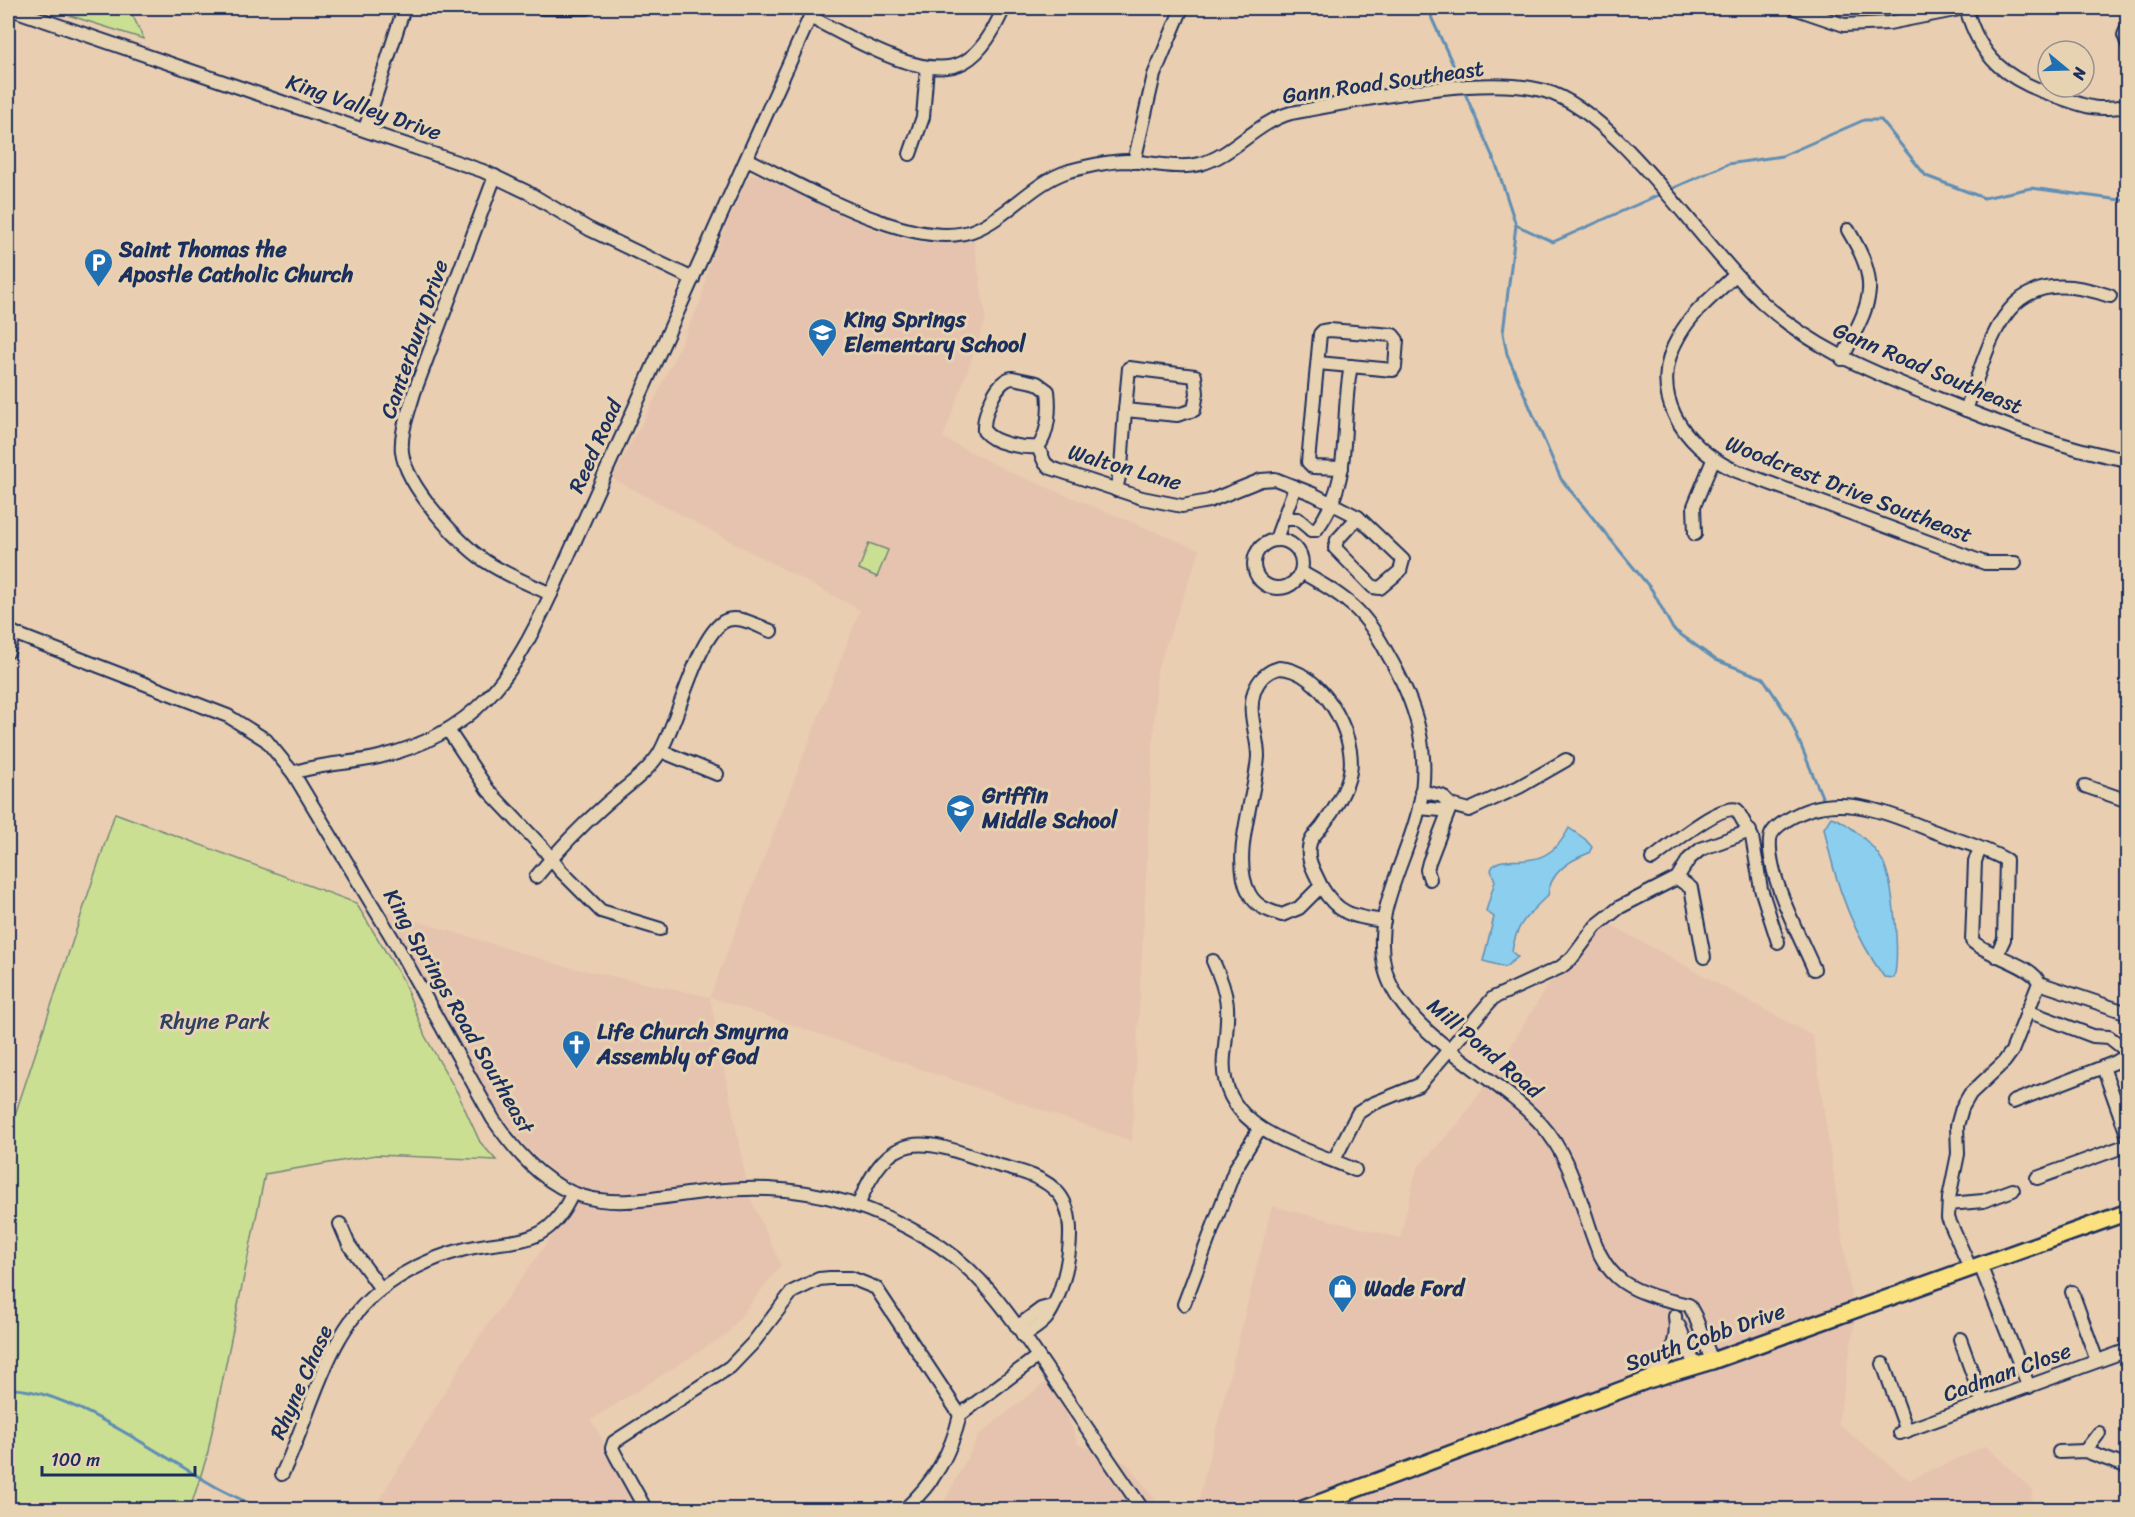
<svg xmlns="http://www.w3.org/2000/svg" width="2135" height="1517" font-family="Sriracha,sans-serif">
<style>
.built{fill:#e6c3ae}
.green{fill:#cbdf93;stroke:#738778;stroke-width:1.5}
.water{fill:#8cceed;stroke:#5f8eb4;stroke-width:1.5}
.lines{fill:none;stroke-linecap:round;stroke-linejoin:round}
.stream{stroke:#5f8eb4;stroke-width:3}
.minor-casing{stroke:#1b2f5e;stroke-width:16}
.major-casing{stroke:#1b2f5e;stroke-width:20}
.minor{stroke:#e7d2b1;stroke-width:12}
.major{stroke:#fbe180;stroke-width:15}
.labels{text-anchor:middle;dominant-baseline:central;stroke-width:6;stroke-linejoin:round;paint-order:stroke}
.street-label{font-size:22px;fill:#1b2f5e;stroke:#e7d2b1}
.poi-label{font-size:22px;font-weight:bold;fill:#1b2f5e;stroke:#e7d2b1;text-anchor:start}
.park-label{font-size:22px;fill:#2d4163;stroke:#e7d2b1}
</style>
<rect width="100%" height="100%" fill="#eaceb1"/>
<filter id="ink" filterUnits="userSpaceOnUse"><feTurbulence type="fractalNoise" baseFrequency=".0167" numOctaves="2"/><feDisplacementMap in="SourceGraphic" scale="12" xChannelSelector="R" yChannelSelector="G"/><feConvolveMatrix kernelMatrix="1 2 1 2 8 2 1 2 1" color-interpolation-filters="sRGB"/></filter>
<g filter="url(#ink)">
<!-- built -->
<g class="built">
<polygon points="751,175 759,175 876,230 901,238 927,243 974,241 986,319 943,438 1012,473 1200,550 1157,670 1132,1141 710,997 750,1198 781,1265 727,1334 591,1420 641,1509 373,1510 476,1341 586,1189 557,1176 529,1150 480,1088 378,909 564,966 710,997 860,610 612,478 656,397 701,300 708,268 746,181"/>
<polygon points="1610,924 1813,1036 1855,1321 1838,1424 1909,1480 1986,1446 2032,1490 2031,1510 1196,1510 1272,1206 1400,1238 1417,1168 1458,1124 1498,1067 1562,962"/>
<polygon points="1053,1376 1078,1444 1126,1463 1163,1509 940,1510 979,1435"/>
</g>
<!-- green -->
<g class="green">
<polygon points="43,8 129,8 144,39 49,9"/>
<polygon points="869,543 888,550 877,577 859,569"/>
<polygon points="115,813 356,903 403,980 425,1036 458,1094 480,1142 496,1160 376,1155 265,1174 207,1456 190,1509 8,1509 8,1136"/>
</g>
<!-- water -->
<g class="water">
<path d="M 1831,817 C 1847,821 1875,846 1883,862 C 1894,883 1900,955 1894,978 L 1884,977 C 1853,934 1834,879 1824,828 Z"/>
<path d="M 1569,828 L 1585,839 L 1592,847 L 1589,853 C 1570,860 1550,873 1548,895 C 1529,914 1516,923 1512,952 L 1518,957 L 1505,967 L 1483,961 L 1494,917 L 1486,911 L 1495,881 L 1491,870 L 1493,866 C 1505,851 1544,878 1569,828 Z"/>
</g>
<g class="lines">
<!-- stream -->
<g class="stream">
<polyline points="1430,8 1432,19 1461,82"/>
<polyline points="1464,91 1497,167 1516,225 1503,333 1507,354 1561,479 1652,590 1673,629 1716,660 1763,678 1790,719 1825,804"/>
<polyline points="1669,190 1728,164 1782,156 1864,120 1881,120 1926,176 1984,198 2031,188 2128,201"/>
<polyline points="1516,225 1553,242 1663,193"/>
<path d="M 8,1389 C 65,1386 167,1460 218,1488 C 233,1496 249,1503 264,1510"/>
</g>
<defs>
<g id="minor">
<polyline points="8,8 483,171 527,192 589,229 693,279"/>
<polyline points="543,8 587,8"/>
<polyline points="1794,8 1844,25 1889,23 1965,8"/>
<path d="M 1966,8 C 1980,59 2007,80 2056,96 C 2087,107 2094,111 2128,106"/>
<path d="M 810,17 C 847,35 923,84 964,62 C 984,51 995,27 1004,8"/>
<polyline points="2128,26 2124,35 2128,45"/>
<polyline points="365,129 404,8"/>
<polyline points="910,154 923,117 927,67"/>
<path d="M 747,159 C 801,185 919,256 977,229 C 1011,214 1032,183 1069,171 C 1088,166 1108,161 1127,161 C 1150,162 1178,170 1200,164 C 1234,155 1255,123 1291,113 C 1358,101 1482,73 1545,91 C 1617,111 1705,249 1762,302 C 1815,351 1878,374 1944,401 C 2003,425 2064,449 2128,460"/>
<polyline points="1134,162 1154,75 1182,8"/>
<path d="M 495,176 L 414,393 C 409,411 400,432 402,452 C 406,486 458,542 485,561 C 506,575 529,584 551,594"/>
<path d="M 1735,275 C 1716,294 1692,312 1679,336 C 1646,392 1682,446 1734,470 L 1985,563 L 2015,563"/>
<path d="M 1842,359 C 1870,301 1883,288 1848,230"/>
<polyline points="1318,363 1393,370 1395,367 1397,340 1393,335 1329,330 1323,331 1320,334 1308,462 1313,467 1342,468"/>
<polygon points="1129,368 1195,376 1197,393 1194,410 1177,415 1125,410"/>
<path d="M 1013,378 L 1037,383 L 1048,391 C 1050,408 1049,433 1038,447 C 1022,448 994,444 984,431 C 983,415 996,379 1013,378 Z"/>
<path d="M 1966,410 C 1994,332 2005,260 2110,296"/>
<polyline points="1038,447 1045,463 1051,468 1142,498 1182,506 1209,501 1261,480 1275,479 1313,494 1358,517"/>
<polyline points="1116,490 1121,468 1125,410"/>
<polygon points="1358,517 1403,560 1400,571 1380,588 1373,587 1335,548 1337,540"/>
<polyline points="1285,519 1298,519 1311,530"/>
<path d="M 1311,530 L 1316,530 C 1355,479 1339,424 1351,366"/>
<polyline points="1695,534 1694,506 1713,460"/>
<polyline points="1276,539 1295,487"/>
<circle cx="1278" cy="564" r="24"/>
<path d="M 1301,572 C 1317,581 1334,590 1348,602 C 1365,615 1377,634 1387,653 C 1415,701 1432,751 1419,808 C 1407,862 1371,911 1385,969 C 1401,1033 1498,1076 1541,1124 C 1563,1148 1574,1180 1584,1210 C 1593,1237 1599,1265 1623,1282 C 1642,1295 1667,1300 1689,1305 L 1695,1316 L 1712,1361"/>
<path d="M 8,631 L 228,716 L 266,740 L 293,773 L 397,946 L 493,1119 C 583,1250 642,1184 768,1189 C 825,1191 879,1210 927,1238 C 987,1272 1023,1335 1061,1390 C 1088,1430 1116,1470 1143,1510"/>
<polyline points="8,652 14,633"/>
<path d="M 1279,668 C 1320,669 1357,734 1350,772 C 1347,789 1334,811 1323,825 C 1319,831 1312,836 1310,843 C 1305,859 1315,872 1321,886 L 1299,908 L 1282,915 C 1269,911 1256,907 1249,893 C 1230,857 1256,795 1258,756 C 1258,736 1247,713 1254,692 C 1258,680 1267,671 1279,668 Z"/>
<polyline points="448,730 488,790 543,848 560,870 601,911 660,929"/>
<polyline points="661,751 717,774"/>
<path d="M 293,773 C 320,763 351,764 379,757 C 475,734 512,679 551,594 L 814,8"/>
<polyline points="2085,786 2128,801"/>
<polyline points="1421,791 1442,796 1451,805"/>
<polyline points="1419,808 1441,810 1451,805 1469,810 1519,787 1566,760"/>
<path d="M 1652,859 C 1667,848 1720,803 1737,810 L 1752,837 L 1761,889 L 1778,942"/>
<path d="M 536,877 C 557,851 581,826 606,804 C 624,788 646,774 659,754 C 678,722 696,640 723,622 C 737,613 757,626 771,631"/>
<polyline points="1677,878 1691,888 1704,957"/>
<polyline points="1430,879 1427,870 1429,862 1451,805"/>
<path d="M 1321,886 C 1337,914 1353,917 1384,921"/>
<path d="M 1213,961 C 1232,1002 1228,1013 1224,1056 C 1217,1131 1301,1145 1355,1170"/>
<path d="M 1814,969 C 1800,937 1767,875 1770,840 C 1770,831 1779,825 1787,820 C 1837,788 1889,814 1938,833 C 1961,841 1985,848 2006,860 L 2004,939 L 1996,956"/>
<polyline points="2039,983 2128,1013"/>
<polyline points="2027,1011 2093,1036 2109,1037 2128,1052"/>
<polyline points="2103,1067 2128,1137"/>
<polyline points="2013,1102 2116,1062 2128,1055"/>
<polyline points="1334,1160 1358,1113 1372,1104 1419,1085 1493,998 1561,967 1572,958 1596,926 1620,907 1677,878 1689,859 1701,849 1750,831"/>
<polyline points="2037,1178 2128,1145"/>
<polyline points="1949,1204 1983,1201 2013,1190"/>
<path d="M 858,1206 C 890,1122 928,1141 997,1165 C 1018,1171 1044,1176 1059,1194 C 1081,1221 1066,1289 1048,1316 C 1043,1324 1031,1331 1023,1336"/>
<polyline points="340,1224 349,1245 381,1289"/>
<polyline points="1980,1265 2029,1387"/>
<path d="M 1970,1268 L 1948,1218 L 1949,1198 L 1958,1154 L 1957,1126 L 1962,1108 L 1970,1094 L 2004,1062 L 2012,1051 L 2039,983 C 2035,966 1986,955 1972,941 L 1975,861 L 1980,849"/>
<polyline points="2072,1292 2097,1361"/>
<polyline points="1184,1304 1235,1169 1260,1128"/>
<polyline points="1679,1326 1695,1366"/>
<polyline points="1017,1327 1041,1309 1052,1306"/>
<polyline points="1960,1339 1983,1403"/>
<polyline points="1883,1364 1907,1431"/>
<path d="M 1648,1380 C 1669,1359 1679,1345 1675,1316"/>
<polyline points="960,1415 1038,1356"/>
<polyline points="1900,1433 2128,1350"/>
<polyline points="2085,1451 2099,1433"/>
<polyline points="2059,1452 2085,1451 2128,1467"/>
<path d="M 282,1474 C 312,1413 325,1333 380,1290 C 401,1273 432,1258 458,1251 C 511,1235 545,1254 572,1194"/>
<path d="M 646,1510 L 616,1456 L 612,1448 L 614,1442 L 730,1367 L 753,1343 L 792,1292 L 819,1279 L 830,1278 L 851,1278 L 876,1288 L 960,1415 C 951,1453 934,1483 904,1510"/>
</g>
<polyline id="major" points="1300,1510 1648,1380 1712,1361 2128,1212"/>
</defs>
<!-- minor casing -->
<use href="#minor" class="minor-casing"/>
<!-- major casing -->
<use href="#major" class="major-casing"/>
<!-- minor -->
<use href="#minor" class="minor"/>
<!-- major -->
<use href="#major" class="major"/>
</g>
</g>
<!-- icons -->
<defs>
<symbol id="parking-pin" viewBox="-11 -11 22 30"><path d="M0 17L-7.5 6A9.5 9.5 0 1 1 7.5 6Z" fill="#1f6fb2" stroke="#e7d2b1"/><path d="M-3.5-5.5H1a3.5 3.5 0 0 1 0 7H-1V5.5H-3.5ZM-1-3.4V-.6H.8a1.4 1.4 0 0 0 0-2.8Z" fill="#fff"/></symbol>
<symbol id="school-pin" viewBox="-11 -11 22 30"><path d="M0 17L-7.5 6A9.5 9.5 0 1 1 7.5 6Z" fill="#1f6fb2" stroke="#e7d2b1"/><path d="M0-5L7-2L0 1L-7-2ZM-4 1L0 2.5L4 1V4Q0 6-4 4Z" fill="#fff"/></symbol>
<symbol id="church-pin" viewBox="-11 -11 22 30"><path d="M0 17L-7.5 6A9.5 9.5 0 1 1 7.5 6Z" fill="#1f6fb2" stroke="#e7d2b1"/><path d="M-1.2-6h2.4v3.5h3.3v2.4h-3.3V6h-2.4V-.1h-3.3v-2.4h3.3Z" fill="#fff"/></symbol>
<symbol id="shop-pin" viewBox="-11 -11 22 30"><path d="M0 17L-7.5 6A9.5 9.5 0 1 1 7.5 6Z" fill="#1f6fb2" stroke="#e7d2b1"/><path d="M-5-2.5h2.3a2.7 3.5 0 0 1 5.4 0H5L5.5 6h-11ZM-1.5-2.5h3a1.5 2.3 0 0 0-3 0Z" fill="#fff"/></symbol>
</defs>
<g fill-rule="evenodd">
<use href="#parking-pin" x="82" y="246" width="33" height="45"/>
<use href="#school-pin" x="806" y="316" width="33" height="45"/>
<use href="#school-pin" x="944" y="792" width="33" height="45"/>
<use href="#church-pin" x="560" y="1028" width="33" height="45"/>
<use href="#shop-pin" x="1326" y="1272" width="33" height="45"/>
</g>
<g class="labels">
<!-- street labels -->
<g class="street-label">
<text transform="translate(1383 82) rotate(-8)">Gann Road Southeast</text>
<text transform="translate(364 107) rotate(19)">King Valley Drive</text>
<text transform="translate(414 339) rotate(-71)">Canterbury Drive</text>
<text transform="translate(1928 368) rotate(23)">Gann Road Southeast</text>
<text transform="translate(595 446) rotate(-66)">Reed Road</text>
<text transform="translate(1125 467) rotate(16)">Walton Lane</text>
<text transform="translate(1849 489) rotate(21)">Woodcrest Drive Southeast</text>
<text transform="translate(459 1011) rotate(60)">King Springs Road Southeast</text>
<text transform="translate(1485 1048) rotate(40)">Mill Pond Road</text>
<text transform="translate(1705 1337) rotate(-19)">South Cobb Drive</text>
<text transform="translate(2007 1372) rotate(-20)">Cadman Close</text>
<text transform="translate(301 1382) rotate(-66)">Rhyne Chase</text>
</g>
<!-- poi labels -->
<g class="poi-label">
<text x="119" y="249">Saint Thomas the<tspan x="119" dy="25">Apostle Catholic Church</tspan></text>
<text x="844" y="319">King Springs<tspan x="844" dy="25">Elementary School</tspan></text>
<text x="982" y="795">Griffin<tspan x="982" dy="25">Middle School</tspan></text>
<text x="597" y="1031">Life Church Smyrna<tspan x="597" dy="25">Assembly of God</tspan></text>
<text x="1364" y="1288">Wade Ford</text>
</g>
<!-- park labels -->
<g class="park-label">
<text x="215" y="1021">Rhyne Park</text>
</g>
</g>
<!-- margin -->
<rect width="2135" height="1517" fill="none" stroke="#e7d2b1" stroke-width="30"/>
<rect x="15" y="15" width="2105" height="1487" fill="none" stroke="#1b2f5e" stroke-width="2" filter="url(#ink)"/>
<!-- north arrow -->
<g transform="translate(2066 69) rotate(109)"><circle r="28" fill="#e7d2b1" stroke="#959190" stroke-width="1.5"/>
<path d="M0-4.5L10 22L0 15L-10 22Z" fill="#1f6fb2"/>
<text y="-9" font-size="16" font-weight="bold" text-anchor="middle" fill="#1b2f5e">N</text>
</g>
<!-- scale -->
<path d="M42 1466v9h153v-9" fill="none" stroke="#1b2f5e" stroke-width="3"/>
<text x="51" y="1466" font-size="18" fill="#1b2f5e" stroke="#e7d2b1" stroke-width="4.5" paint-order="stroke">100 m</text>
</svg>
